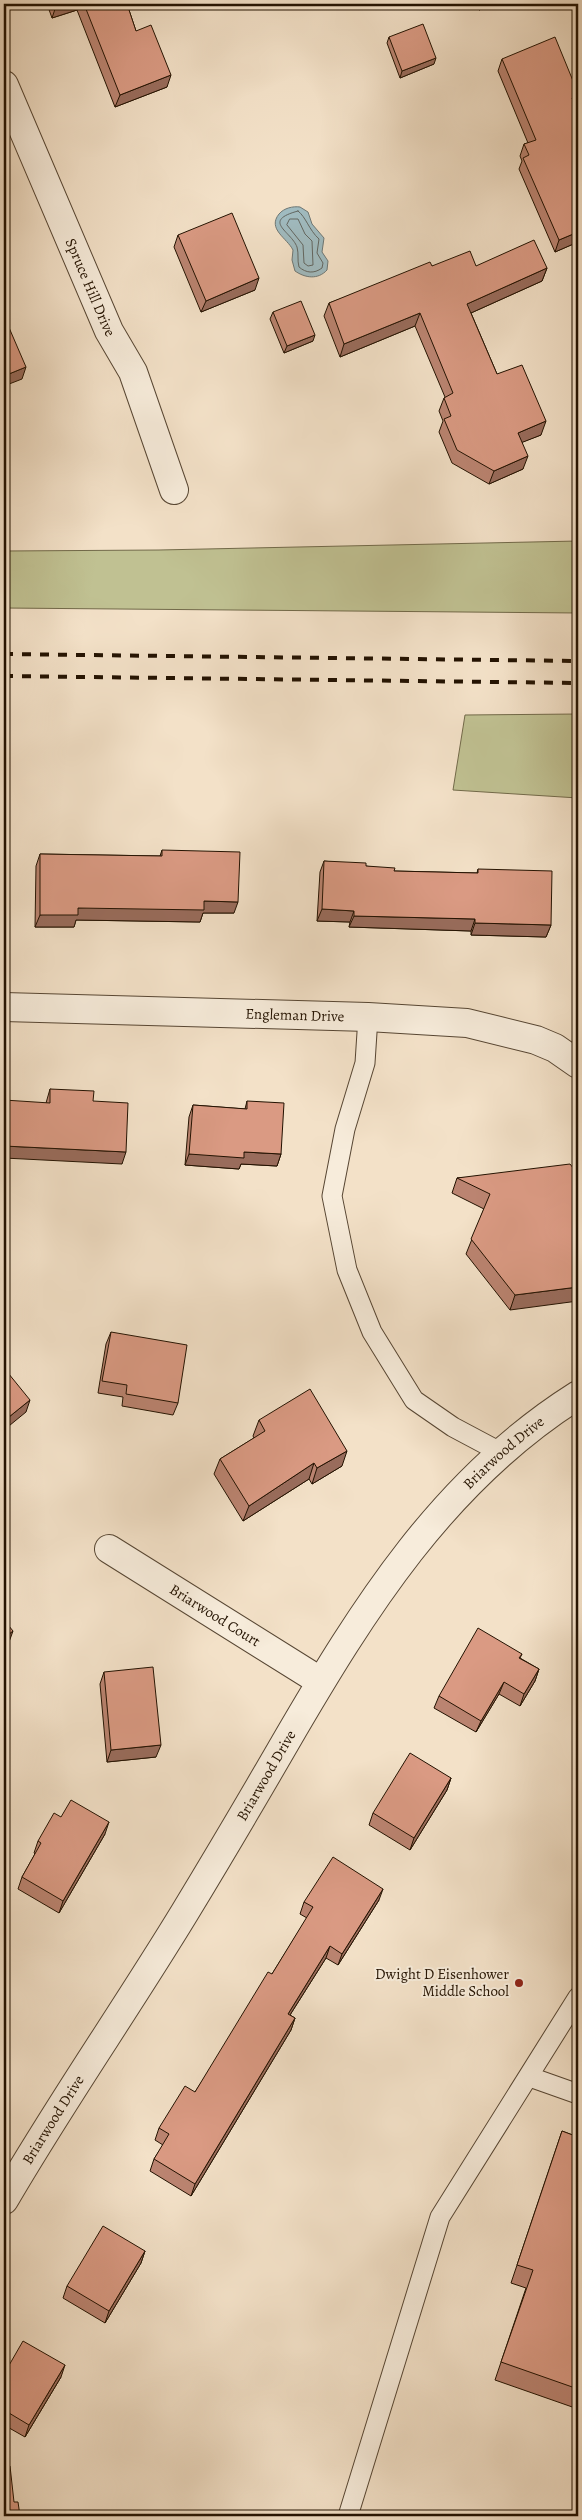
<svg xmlns="http://www.w3.org/2000/svg" width="582" height="2520" font-family="Alegreya,serif">
<style>
.green{fill:#c0c192;stroke:#726a4a}
.water{fill:#a0bbc0;stroke:#6e7774}
.lines{fill:none;stroke-linecap:round;stroke-linejoin:round}
.shore{stroke:#626660;stroke-width:1}
.service-casing{stroke:#574633;stroke-width:21}
.minor-casing{stroke:#574633;stroke-width:30}
.service{stroke:#f7ecdb;stroke-width:19}
.minor{stroke:#f7ecdb;stroke-width:28}
.rail{stroke:#231201;stroke-width:4;stroke-dasharray:9 9;stroke-linecap:butt}
.wall{fill:#bb8471;stroke:#231201}
.shaded-wall{fill:#996c5c;stroke:#231201}
.building{fill:#da9a83;stroke:#231201}
.poi-dot{fill:#8f2418;stroke:#f7ecdb;stroke-width:2}
.labels{text-anchor:middle;dominant-baseline:central;stroke-width:4;stroke-linejoin:round;paint-order:stroke}
.street-label{font-size:15px;fill:#231201;stroke:#f7ecdb}
.poi-label{font-size:15px;fill:#231201;stroke:#f7ecdb;text-anchor:end}
</style>
<rect width="100%" height="100%" fill="#f3e1c8"/>
<filter id="stains"><feTurbulence type="fractalNoise" baseFrequency=".004" numOctaves="4"/><feColorMatrix values="0 0 0 0 .2 0 0 0 0 .09 0 0 0 0 .02 0 0 0 .5 -.17"/></filter>
<radialGradient id="worn" r=".72"><stop offset=".6" stop-color="#630" stop-opacity="0"/><stop offset="1" stop-color="#630" stop-opacity=".3"/></radialGradient>
<!-- green -->
<g class="green">
<polygon points="578,541 578,613 4,608 4,551 159,550"/>
<polygon points="578,714 578,798 453,790 465,715"/>
</g>
<!-- water -->
<path class="water" d="M 300,207 L 308,212 L 312,224 L 324,238 L 322,252 L 328,261 L 327,270 C 318,280 305,278 295,271 L 292,260 L 293,250 C 287,238 267,229 279,214 C 284,208 293,206 300,207 Z"/>
<g class="lines">
<!-- shore -->
<g class="shore">
<path d="M 298,211 C 306,217 309,230 319,239 L 317,253 L 323,263 L 322,268 C 314,274 306,273 299,267 C 297,260 299,254 297,247 C 291,231 261,221 298,211 Z"/>
<polygon points="290,219 298,219 305,234 312,241 313,265 308,266 304,263 303,245 287,225"/>
</g>
<defs>
<g id="service">
<polyline points="368,1017 365,1063 345,1129 332,1196 347,1270 372,1332 414,1400 453,1427 500,1452"/>
<polyline points="530,2077 578,2094"/>
<polyline points="348,2516 440,2217 578,1997"/>
</g>
<g id="minor">
<path id="s1" d="M 4,85 L 109,331 L 133,372 L 174,490"/>
<path id="s2" d="M 4,1007 L 368,1017 L 467,1023 L 536,1040 L 555,1048 L 578,1064"/>
<path id="s3" d="M 109,1549 L 320,1681"/>
<path id="s4" d="M 4,2200 C 61,2102 126,2009 185,1912 C 219,1856 252,1800 285,1743 C 363,1609 443,1480 578,1395"/>
</g>
</defs>
<!-- service casing -->
<use href="#service" class="service-casing"/>
<!-- minor casing -->
<use href="#minor" class="minor-casing"/>
<!-- service -->
<use href="#service" class="service"/>
<!-- minor -->
<use href="#minor" class="minor"/>
<!-- rail -->
<g class="rail">
<polyline points="4,654 578,661"/>
<polyline points="4,676 578,683"/>
</g>
</g>
<!-- wall -->
<g class="wall">
<polygon points="47,4 127,4 136,31 167,87 115,107 77,10 52,18"/>
<polygon points="477,4 494,4 479,10"/>
<polygon points="389,37 434,64 400,78 387,43"/>
<polygon points="502,59 578,93 578,99 576,106 578,242 555,252 519,169 522,161 520,156 524,144 528,143 498,71"/>
<polygon points="178,235 255,290 201,312 174,247"/>
<polygon points="432,266 547,268 542,281 471,313 497,374 541,435 522,442 523,469 489,484 452,463 439,432 443,421 439,411 444,398 445,397 415,326 340,357 324,316 329,303"/>
<polygon points="273,312 313,341 284,353 270,319"/>
<polygon points="162,850 234,913 203,913 200,922 76,920 74,927 35,927 36,866 40,854 160,856"/>
<polygon points="324,861 366,866 394,871 477,873 478,869 551,925 546,937 471,935 471,931 349,927 350,922 317,921 320,872"/>
<polygon points="50,1089 93,1101 122,1164 46,1103"/>
<polygon points="247,1101 281,1154 277,1166 241,1164 239,1169 185,1165 189,1117 193,1105 245,1109"/>
<polygon points="578,1174 510,1310 466,1254 484,1209 452,1193 457,1178"/>
<polygon points="111,1332 178,1403 173,1415 122,1406 123,1397 98,1393 106,1344"/>
<polygon points="259,1420 342,1466 312,1484 309,1479 243,1521 214,1474 220,1459 254,1438 253,1436"/>
<polygon points="522,1654 520,1658 539,1669 535,1681 520,1706 499,1694 476,1732 434,1708 439,1696"/>
<polygon points="104,1672 156,1757 107,1762 100,1684"/>
<polygon points="451,1778 447,1790 410,1850 369,1825 373,1813"/>
<polygon points="105,1834 59,1913 18,1889 22,1877 35,1854 34,1853 38,1841"/>
<polygon points="379,1900 338,1965 326,1958 290,2015 295,2018 291,2030 191,2196 150,2171 154,2159 163,2145 155,2140 159,2128 195,2092 272,1974 307,1918 300,1914 304,1902"/>
<polygon points="562,2131 578,2137 578,2409 495,2380 526,2288 511,2283"/>
<polygon points="145,2251 141,2263 105,2323 63,2298 67,2286"/>
<polygon points="4,2374 61,2377 25,2437 4,2425"/>
</g>
<!-- shaded-wall -->
<g class="shaded-wall">
<polygon points="64,4 79,4 77,10 52,18 56,6"/>
<polygon points="481,4 494,4 479,10"/>
<polygon points="436,58 434,64 400,78 402,71"/>
<polygon points="171,75 167,87 115,107 120,95"/>
<polygon points="578,96 578,99 575,107 572,98"/>
<polygon points="578,232 578,242 555,252 559,240"/>
<polygon points="547,268 542,281 462,317 467,304"/>
<polygon points="259,278 255,290 201,312 206,301"/>
<polygon points="420,313 415,326 340,357 344,344"/>
<polygon points="315,335 313,341 284,353 287,346"/>
<polygon points="26,367 22,379 4,386 4,376"/>
<polygon points="546,421 541,435 513,446 518,433"/>
<polygon points="528,456 523,469 489,484 494,471"/>
<polygon points="204,901 238,902 234,913 203,913 200,922 76,920 74,927 35,927 40,915 78,908"/>
<polygon points="322,909 354,911 350,922 317,921"/>
<polygon points="354,916 475,919 471,931 349,927"/>
<polygon points="475,923 551,925 546,937 471,935"/>
<polygon points="4,1146 126,1152 122,1164 4,1158"/>
<polygon points="244,1152 281,1154 277,1166 241,1164 239,1169 185,1165 189,1154"/>
<polygon points="578,1287 578,1301 510,1310 515,1295"/>
<polygon points="30,1400 26,1412 4,1430 4,1421"/>
<polygon points="347,1451 342,1466 312,1484 317,1468"/>
<polygon points="314,1463 309,1479 243,1521 249,1506"/>
<polygon points="13,1631 9,1642 4,1646 4,1638"/>
<polygon points="539,1669 535,1681 520,1706 524,1694"/>
<polygon points="504,1682 499,1694 476,1732 481,1721"/>
<polygon points="161,1745 156,1757 107,1762 111,1750"/>
<polygon points="451,1778 447,1790 410,1850 414,1838"/>
<polygon points="109,1822 105,1834 59,1913 63,1901"/>
<polygon points="383,1889 379,1900 338,1965 342,1954"/>
<polygon points="330,1946 326,1958 283,2026 288,2014"/>
<polygon points="295,2018 291,2030 191,2196 195,2184"/>
<polygon points="145,2251 141,2263 105,2323 109,2311"/>
<polygon points="65,2365 61,2377 25,2437 29,2425"/>
</g>
<!-- building -->
<g class="building">
<polygon points="56,4 64,4 56,6"/>
<polygon points="84,4 127,4 136,31 151,25 171,75 120,95"/>
<polygon points="423,24 436,58 402,71 389,37"/>
<polygon points="555,37 578,93 578,96 572,98 578,112 578,232 559,240 523,158 529,155 524,144 536,140 502,59"/>
<polygon points="232,213 259,278 206,301 178,235"/>
<polygon points="534,240 547,268 467,304 497,374 522,365 546,421 518,433 528,456 494,471 457,450 444,419 451,416 444,398 453,393 420,313 344,344 329,303 430,262 432,266 470,251 476,266"/>
<polygon points="301,301 315,335 287,346 273,312"/>
<polygon points="4,316 26,367 4,376"/>
<polygon points="162,850 240,852 238,902 204,901 204,910 78,908 78,915 40,915 40,854 162,856"/>
<polygon points="324,861 366,863 366,866 395,868 394,871 478,873 478,869 552,871 551,925 475,923 475,919 354,916 354,911 322,909"/>
<polygon points="50,1089 94,1091 93,1101 128,1103 126,1152 4,1146 4,1100 50,1103"/>
<polygon points="247,1101 284,1103 281,1154 244,1152 244,1158 189,1154 193,1105 247,1109"/>
<polygon points="570,1164 578,1174 578,1287 515,1295 471,1239 490,1194 457,1178"/>
<polygon points="111,1332 187,1345 178,1403 126,1394 127,1385 102,1381"/>
<polygon points="4,1368 30,1400 4,1421"/>
<polygon points="310,1389 347,1451 317,1468 314,1463 249,1506 220,1459 265,1431 259,1420"/>
<polygon points="4,1620 13,1631 4,1638"/>
<polygon points="478,1628 522,1654 519,1658 539,1669 524,1694 504,1682 481,1721 439,1696"/>
<polygon points="153,1667 161,1745 111,1750 104,1672"/>
<polygon points="410,1753 451,1778 414,1838 373,1813"/>
<polygon points="71,1800 109,1822 63,1901 22,1877 41,1843 38,1841 54,1813 61,1817"/>
<polygon points="333,1857 383,1889 342,1954 330,1946 288,2014 295,2018 195,2184 154,2159 169,2134 159,2128 185,2086 195,2092 268,1972 272,1974 313,1907 304,1902"/>
<polygon points="562,2131 578,2137 578,2389 501,2362 533,2270 517,2265"/>
<polygon points="103,2226 145,2251 109,2311 67,2286"/>
<polygon points="23,2341 65,2365 29,2425 4,2410 4,2374"/>
<polygon points="10,2466 14,2502 18,2502 20,2516 4,2516 4,2467"/>
</g>
<!-- markers -->
<circle class="poi-dot" cx="519" cy="1983" r="5"/>
<g class="labels">
<!-- street labels -->
<g class="street-label">
<text stroke="none"><textPath href="#s1" startOffset="220">Spruce Hill Drive</textPath></text>
<text stroke="none"><textPath href="#s2" startOffset="291">Engleman Drive</textPath></text>
<text stroke="none"><textPath href="#s4" startOffset="902">Briarwood Drive</textPath></text>
<text stroke="none"><textPath href="#s3" startOffset="125">Briarwood Court</textPath></text>
<text stroke="none"><textPath href="#s4" startOffset="499">Briarwood Drive</textPath></text>
<text stroke="none"><textPath href="#s4" startOffset="94">Briarwood Drive</textPath></text>
</g>
<!-- poi labels -->
<g class="poi-label">
<text x="509" y="1974">Dwight D Eisenhower<tspan x="509" dy="17">Middle School</tspan></text>
</g>
</g>
<!-- margin -->
<rect width="582" height="2520" fill="none" stroke="#f3e1c8" stroke-width="20"/>
<rect x="5" y="5" width="572" height="2510" fill="none" stroke="#231201" stroke-width="2.5"/>
<rect x="10" y="10" width="562" height="2500" fill="none" stroke="#231201"/>
<rect width="100%" height="100%" filter="url(#stains)"/>
<rect width="100%" height="100%" fill="url(#worn)"/>
</svg>
